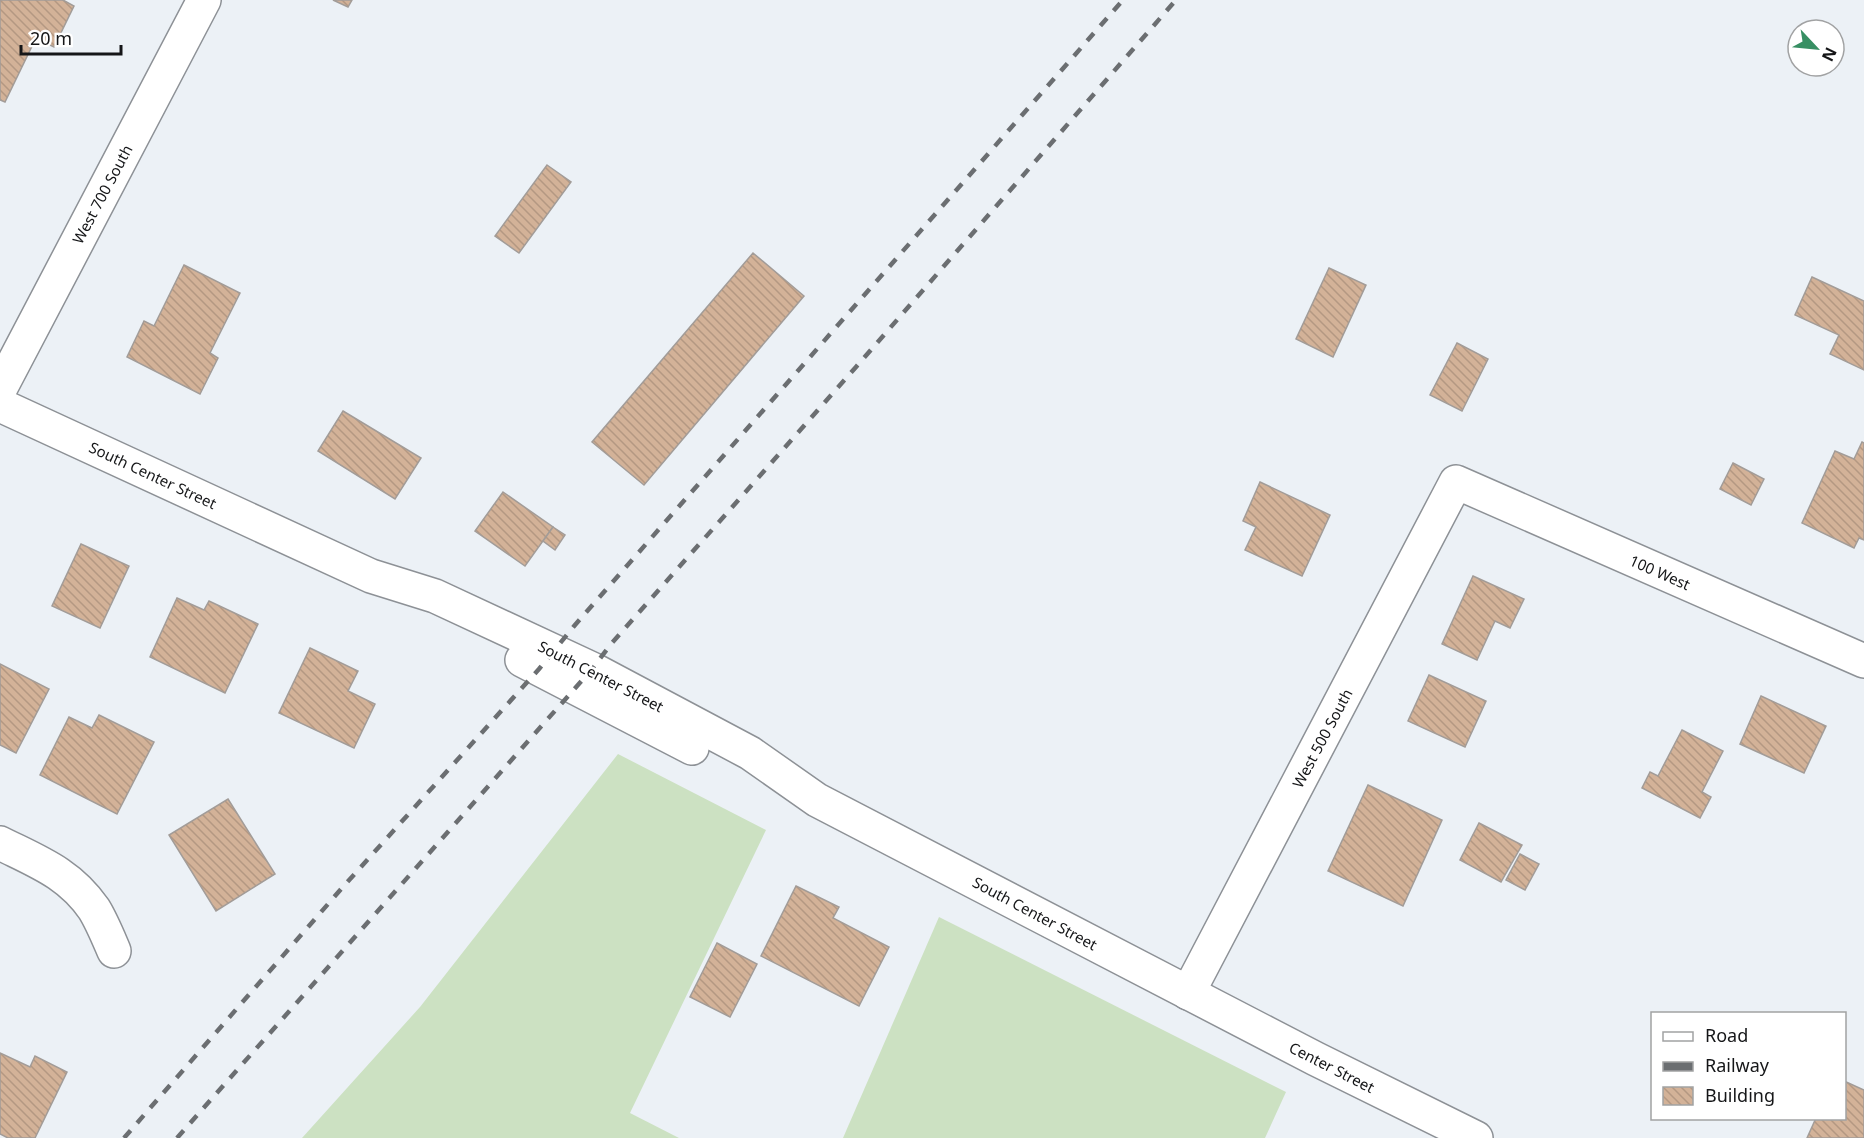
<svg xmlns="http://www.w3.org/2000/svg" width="1864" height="1138" font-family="'Noto Sans',sans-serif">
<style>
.grass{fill:#cce1c2}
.building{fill:url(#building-back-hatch);stroke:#a29c98;stroke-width:1.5}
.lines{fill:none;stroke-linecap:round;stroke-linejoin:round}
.minor-casing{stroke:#8d9196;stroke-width:36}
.tertiary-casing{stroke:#8d9196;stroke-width:36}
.minor{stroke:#fff;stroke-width:33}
.tertiary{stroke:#fff;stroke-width:33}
.rail{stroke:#6b6e71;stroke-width:4.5;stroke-dasharray:10 10;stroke-linecap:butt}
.labels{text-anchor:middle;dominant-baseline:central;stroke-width:5;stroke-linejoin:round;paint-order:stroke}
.street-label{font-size:15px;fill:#151618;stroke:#fff}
</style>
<defs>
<pattern id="building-back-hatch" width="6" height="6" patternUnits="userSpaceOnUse" patternTransform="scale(1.5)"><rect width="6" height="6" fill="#d3b298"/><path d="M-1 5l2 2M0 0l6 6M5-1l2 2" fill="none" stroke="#b49882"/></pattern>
</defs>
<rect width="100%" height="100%" fill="#ecf1f6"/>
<!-- grass -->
<g class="grass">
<polygon points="618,754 766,830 630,1113 679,1138 302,1138 420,1007"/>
<polygon points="939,917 1286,1092 1265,1138 843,1138"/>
</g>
<!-- building -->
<g class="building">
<polygon points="0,0 63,0 74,6 54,47 36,38 5,102 0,100"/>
<polygon points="333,0 352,0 348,7"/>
<polygon points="547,165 571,182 519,253 495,236"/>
<polygon points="753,253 804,296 644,485 592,442"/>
<polygon points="184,265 240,293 210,353 218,358 200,394 127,357 144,321 154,326"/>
<polygon points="1329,268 1366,285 1333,357 1296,339"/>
<polygon points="1812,277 1864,301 1864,370 1830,354 1839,335 1795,315"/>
<polygon points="1457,343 1488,359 1462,411 1430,395"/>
<polygon points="343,411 421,458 395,499 318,451"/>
<polygon points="1862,442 1864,443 1864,540 1859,538 1854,548 1802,523 1835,451 1854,459"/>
<polygon points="1733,463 1764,479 1751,505 1720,489"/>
<polygon points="1260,482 1330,515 1302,576 1245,550 1256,527 1243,521"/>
<polygon points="503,492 553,527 525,566 475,531"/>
<polygon points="553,527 565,535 555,550 543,541"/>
<polygon points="81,544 129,566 100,628 52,606"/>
<polygon points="1473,576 1524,599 1510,628 1495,621 1477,660 1442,644"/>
<polygon points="177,598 204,610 209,601 258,624 225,693 150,657"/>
<polygon points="310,648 358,671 348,691 375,704 354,748 279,713"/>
<polygon points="0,664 49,689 16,753 0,745"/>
<polygon points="1429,675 1486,701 1465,747 1408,721"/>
<polygon points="1761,696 1826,726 1804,773 1740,744"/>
<polygon points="99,715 154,742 117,814 40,775 69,717 92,728"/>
<polygon points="1682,730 1723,751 1702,792 1711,797 1700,818 1642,788 1650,772 1658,776"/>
<polygon points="1368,785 1442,820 1403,906 1328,871"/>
<polygon points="228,799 275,874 216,911 169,835"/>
<polygon points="1479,823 1522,845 1501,882 1460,860"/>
<polygon points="1520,854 1539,864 1525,890 1506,880"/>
<polygon points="796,886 839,907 833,918 889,947 859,1006 761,956"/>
<polygon points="717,943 757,964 730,1017 690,997"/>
<polygon points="0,1053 30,1067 35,1056 67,1072 35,1138 8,1138 0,1134"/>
<polygon points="1844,1081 1864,1090 1864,1138 1807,1138 1816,1118 1844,1118"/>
</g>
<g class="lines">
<defs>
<g id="minor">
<path d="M 0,843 C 38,862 69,873 94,909 C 102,922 108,937 114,951"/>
<polyline points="1188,993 1456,482 1864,661"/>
</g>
<g id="tertiary">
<polyline points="0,389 204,0"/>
<polyline points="0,405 371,576 435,596 592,669 750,753 817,800 1316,1059 1476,1138"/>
<polyline points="522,660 692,748"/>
</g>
</defs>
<!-- minor casing -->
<use href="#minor" class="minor-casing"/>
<!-- tertiary casing -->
<use href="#tertiary" class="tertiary-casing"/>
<!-- minor -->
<use href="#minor" class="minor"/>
<!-- tertiary -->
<use href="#tertiary" class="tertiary"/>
<!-- rail -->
<g class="rail">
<polyline points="124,1138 342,888 539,669 575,625 1123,0"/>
<polyline points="177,1138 592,669 611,644 856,367 1176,0"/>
</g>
</g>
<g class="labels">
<!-- street labels -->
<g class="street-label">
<text transform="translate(102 194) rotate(-62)">West 700 South</text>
<text transform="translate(153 475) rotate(25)">South Center Street</text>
<text transform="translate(1660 572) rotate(24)">100 West</text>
<text transform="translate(601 676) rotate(27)">South Center Street</text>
<text transform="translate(1322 738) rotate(-62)">West 500 South</text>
<text transform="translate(1035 913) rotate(28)">South Center Street</text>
<text transform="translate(1332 1067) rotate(27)">Center Street</text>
</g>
</g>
<!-- legend -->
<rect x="1651" y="1012" width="195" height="108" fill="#ffffff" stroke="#a1a2a3" stroke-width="1.5"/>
<rect x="1663" y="1032" width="30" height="9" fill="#ffffff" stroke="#a1a2a3" stroke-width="1.5"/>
<text x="1705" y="1042" font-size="18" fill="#151618">Road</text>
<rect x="1663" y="1062" width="30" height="9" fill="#6b6e71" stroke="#a1a2a3" stroke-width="1.5"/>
<text x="1705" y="1072" font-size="18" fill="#151618">Railway</text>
<rect x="1663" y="1087" width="30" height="18" fill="url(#building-back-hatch)" stroke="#a1a2a3" stroke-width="1.5"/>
<text x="1705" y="1102" font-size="18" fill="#151618">Building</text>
<!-- north arrow -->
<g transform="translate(1816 48) rotate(116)"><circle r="28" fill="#ffffff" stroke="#a1a2a3" stroke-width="1.5"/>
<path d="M0-4.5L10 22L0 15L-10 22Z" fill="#378f63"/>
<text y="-9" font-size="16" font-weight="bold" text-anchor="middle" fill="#151618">N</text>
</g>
<!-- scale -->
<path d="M21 45v9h100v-9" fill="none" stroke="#151618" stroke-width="3"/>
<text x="30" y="45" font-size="18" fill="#151618" stroke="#ffffff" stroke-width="4.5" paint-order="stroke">20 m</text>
</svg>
